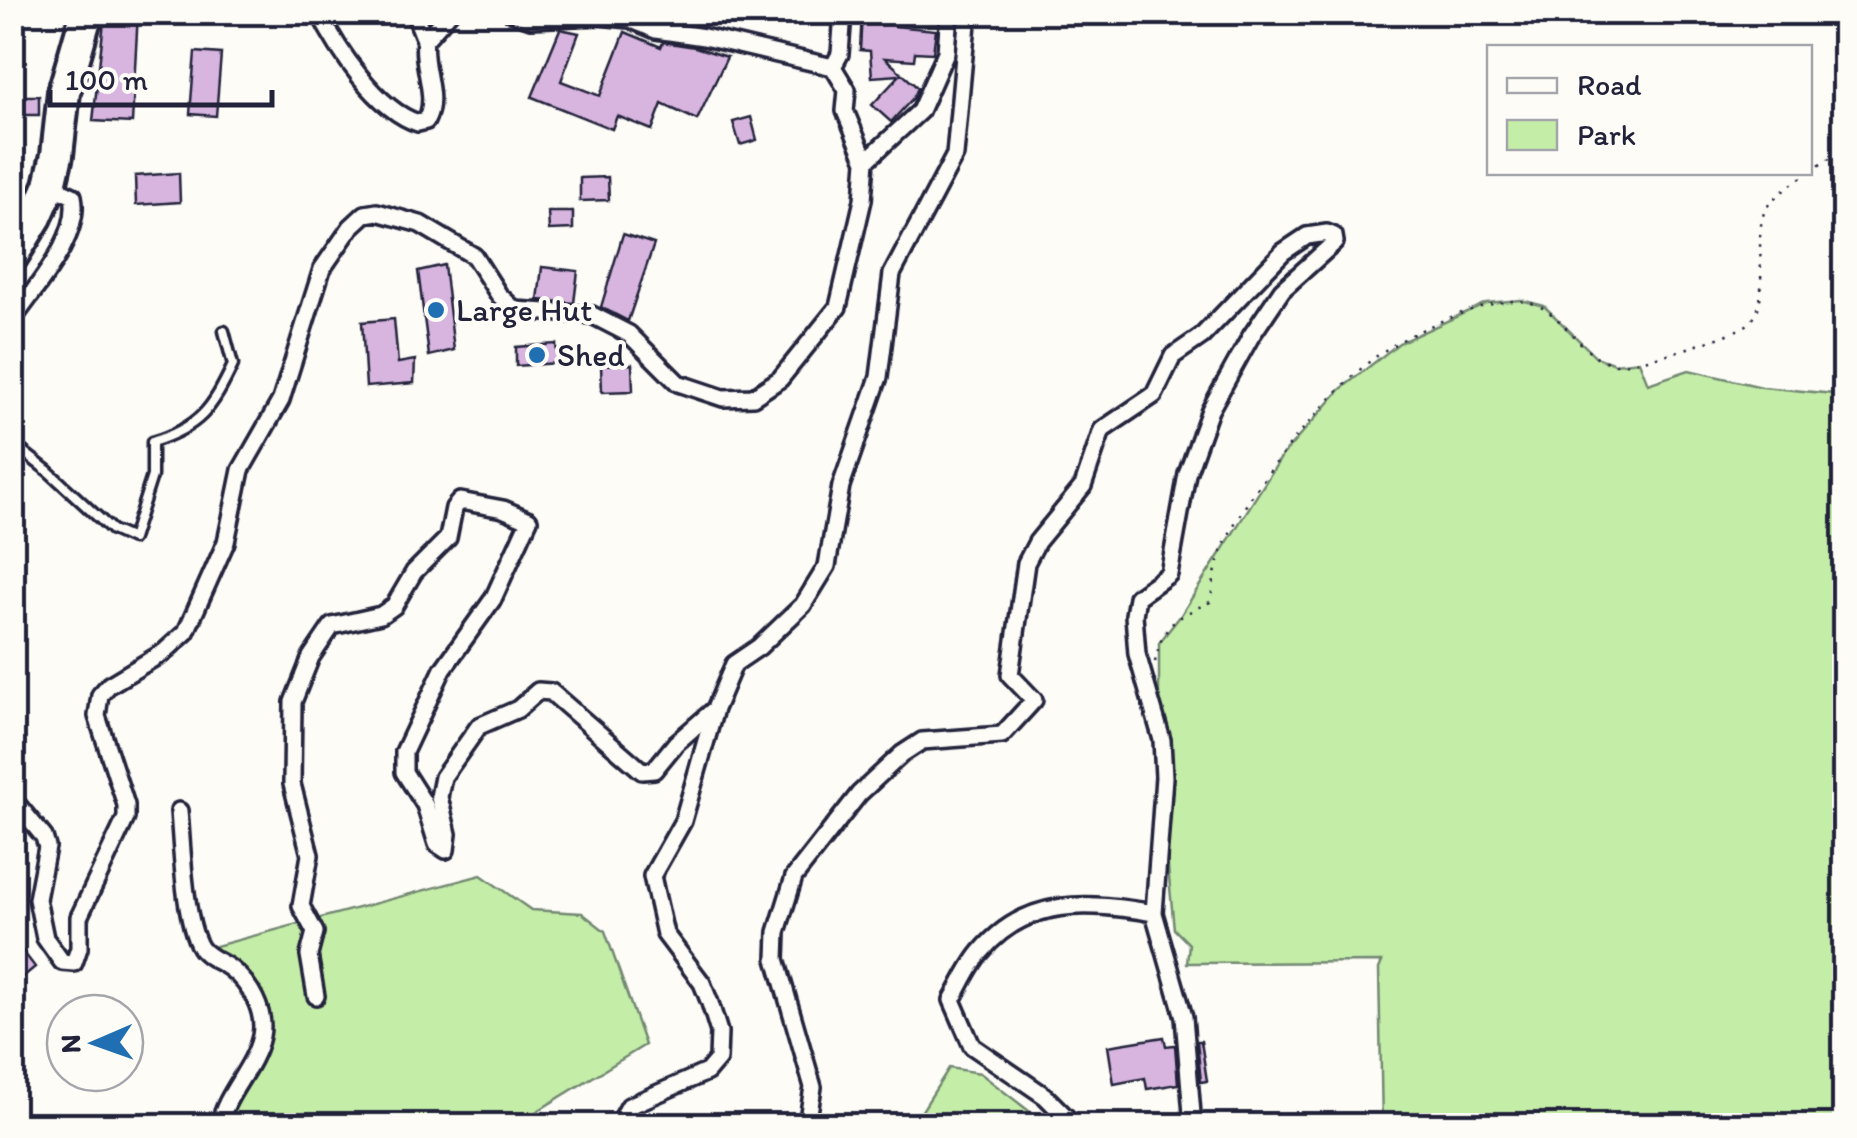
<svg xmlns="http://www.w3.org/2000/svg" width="1857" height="1138" font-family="Itim,sans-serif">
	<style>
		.green { fill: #c4eda8; stroke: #738872; stroke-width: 2.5 }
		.building { fill: #d7b5df; stroke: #22223b; stroke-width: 2.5 }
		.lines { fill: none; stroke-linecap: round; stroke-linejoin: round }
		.lane-casing { stroke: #22223b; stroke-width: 15 }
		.street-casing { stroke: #22223b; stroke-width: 22 }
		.highway-casing { stroke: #22223b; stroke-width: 38 }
		.path { stroke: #22223b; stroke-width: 2.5; stroke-dasharray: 2.5 8; stroke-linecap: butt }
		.lane { stroke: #fdfcf7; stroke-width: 8 }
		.street { stroke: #fdfcf7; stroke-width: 15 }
		.highway { stroke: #fdfcf7; stroke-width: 30 }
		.poi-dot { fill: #1f6fb2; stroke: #fdfcf7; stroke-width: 4 }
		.labels { text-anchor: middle; stroke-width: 8; stroke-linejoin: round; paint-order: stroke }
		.poi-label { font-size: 32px; fill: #22223b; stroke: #fdfcf7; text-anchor: start }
	</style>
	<rect width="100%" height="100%" fill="#fdfcf7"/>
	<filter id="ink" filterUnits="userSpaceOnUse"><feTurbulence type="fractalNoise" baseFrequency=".01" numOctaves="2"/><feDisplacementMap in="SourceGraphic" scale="20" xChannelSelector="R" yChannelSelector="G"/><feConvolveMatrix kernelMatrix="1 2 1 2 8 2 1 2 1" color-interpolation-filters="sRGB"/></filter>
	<g filter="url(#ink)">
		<path class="green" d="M1521,300L1544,306L1596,357L1615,364L1639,361L1648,384L1689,370L1762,387L1844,395V1125H1382L1379,969L1382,962L1187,963L1189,944L1174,929L1159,773V643L1181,615L1282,456L1341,389L1399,343L1486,303Z
			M481,875L531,910L582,913L605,931L645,1045L536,1112L527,1125H219L261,1035L257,1000L201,950Z
			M949,1068L980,1073L1047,1125H913Z"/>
		<path class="building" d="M105,12H138L132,123L93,121Z
			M862,12H894L895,26L936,30L933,53L915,52L914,60L885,58L918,88L913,98L891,122L872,105L900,75L872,77L870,51L860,50Z
			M560,29L579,33L561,81L600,96L625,32L661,47L663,42L695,47L727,57L697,120L662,104L652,130L617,116L612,129L532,97Z
			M195,52L221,54L216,116L190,114Z
			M12,96H39V115H12Z
			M751,117L757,140L740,145L733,122Z
			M179,173L180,202L136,205L135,176Z
			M608,177L609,200L580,201V178Z
			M548,212H573V229L549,230Z
			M623,234L654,244L628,321L601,307Z
			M444,265L454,350L429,356L418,271Z
			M542,267L578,271L574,303L538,300Z
			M394,319L398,363L415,360L414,383L366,387L362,322Z
			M556,344L558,363L516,366V347Z
			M632,364L633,391L602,392L601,365Z
			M19,946L35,967L12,986V952Z
			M1164,1037L1166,1046L1175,1045L1178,1084L1147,1089L1145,1078L1114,1084L1108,1046Z
			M1197,1041H1201L1207,1081L1201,1082Z"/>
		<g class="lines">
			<defs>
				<path id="lane" d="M12,443L48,471L112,530L132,539L152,476V442C200,427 212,409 233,365L224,331"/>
				<path id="street" d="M319,12C337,49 377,110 418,123L426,121C439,95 421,68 425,40
					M414,12L425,40L450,12
					M511,12L531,19L598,16L601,12
					M598,16L630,19L656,30L704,37L833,67L847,90L845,111L866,161
					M833,67L840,54L843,12
					M12,321C35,287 82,237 73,196L50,185
					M12,601L15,608L12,616
					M12,798L44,837L47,847L37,899L45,938L62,962L74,963L79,948V917L126,818V805L97,716L100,695L109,685L164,652L186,632L226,542L241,470L281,400L322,269L351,227L365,214L377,212L420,224L474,256L499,295L515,310L592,315L629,334L678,383L723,398L753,397L780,379L838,307L863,200L866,161L920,111L946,52L949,12
					M179,811C182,845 184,920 200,947C206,957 222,962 231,969C250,984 266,1011 261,1036C254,1069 226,1092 219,1126
					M316,996L309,955L315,932L301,906L310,855L292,784L293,702L311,657L332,626L381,615L394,606L414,572L448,538L454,508L460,501L503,509L529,520L493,599L443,669L404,752V772L425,805L437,844L446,850L448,834L439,797L443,777L479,726L518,709L538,691L551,692L642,771L654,770L676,743L715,709
					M618,1126L629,1106L707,1072L718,1059L719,1032L710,1003L702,983L665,934L652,876L683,821L715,709L734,664L759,647L803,605L827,566L841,486L879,377L892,274L955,155L968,12
					M807,1126L813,1087L776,959L777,932L794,877L859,794L902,754L922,741L1002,735L1034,700L1010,675L1026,563L1037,542L1083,486L1102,430L1154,395L1173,356L1202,336L1283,252L1307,236L1327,233L1334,236L1335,242L1282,290L1251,336L1210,410L1187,474L1169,574L1137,597L1134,615L1137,654L1162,740L1164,777L1154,913L1184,1017L1193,1126
					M1075,1126L1045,1096L972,1046L952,1000C961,985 969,966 980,953C1026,896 1089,902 1154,913"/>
				<path id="highway" d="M12,256L36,217L50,185L57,155L64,92L87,12"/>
			</defs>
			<use href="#lane" class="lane-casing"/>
			<use href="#street" class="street-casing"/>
			<use href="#highway" class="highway-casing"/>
			<path class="path" d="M1810,171L1836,155L1844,143
				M1155,662C1163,623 1176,618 1210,602C1214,585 1215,566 1222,550C1243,495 1330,390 1378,355C1408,333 1481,300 1518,301C1554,302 1569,338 1596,356C1601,360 1611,364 1617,364C1638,365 1731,337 1748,324C1775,303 1749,235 1767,207C1776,194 1796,182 1808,172"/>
			<use href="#lane" class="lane"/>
			<use href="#street" class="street"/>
			<use href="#highway" class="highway"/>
		</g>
	</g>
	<g class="poi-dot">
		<circle cx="436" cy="310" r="10"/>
		<circle cx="537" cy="355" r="10"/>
	</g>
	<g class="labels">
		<g class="poi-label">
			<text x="456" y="321">Large Hut</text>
			<text x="557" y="366">Shed</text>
		</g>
	</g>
	<rect width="1857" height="1138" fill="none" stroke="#fdfcf7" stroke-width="50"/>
	<rect x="25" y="25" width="1807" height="1088" fill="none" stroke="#22223b" stroke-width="4" filter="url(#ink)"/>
	<rect x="1487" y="45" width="325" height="130" fill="#fdfcf7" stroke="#a5a5ac" stroke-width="2.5"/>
	<rect x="1507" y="78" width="50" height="15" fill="#fdfcf7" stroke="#a5a5ac" stroke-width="2.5"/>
	<text x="1577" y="95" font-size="30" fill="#22223b">Road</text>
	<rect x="1507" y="120" width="50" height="30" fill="#c4eda8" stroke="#a5a5ac" stroke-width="2.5"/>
	<text x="1577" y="145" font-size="30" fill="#22223b">Park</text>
	<g transform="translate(95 1043) rotate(268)"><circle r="48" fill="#fdfcf7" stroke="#a5a5ac" stroke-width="2.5"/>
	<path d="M0-8L18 38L0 25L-18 38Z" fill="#1f6fb2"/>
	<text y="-15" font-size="28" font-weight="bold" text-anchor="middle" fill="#22223b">N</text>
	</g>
	<path d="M50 90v15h222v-15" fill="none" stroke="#22223b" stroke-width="5"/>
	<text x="65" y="90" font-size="30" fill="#22223b" stroke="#fdfcf7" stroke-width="8" paint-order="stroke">100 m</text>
</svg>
